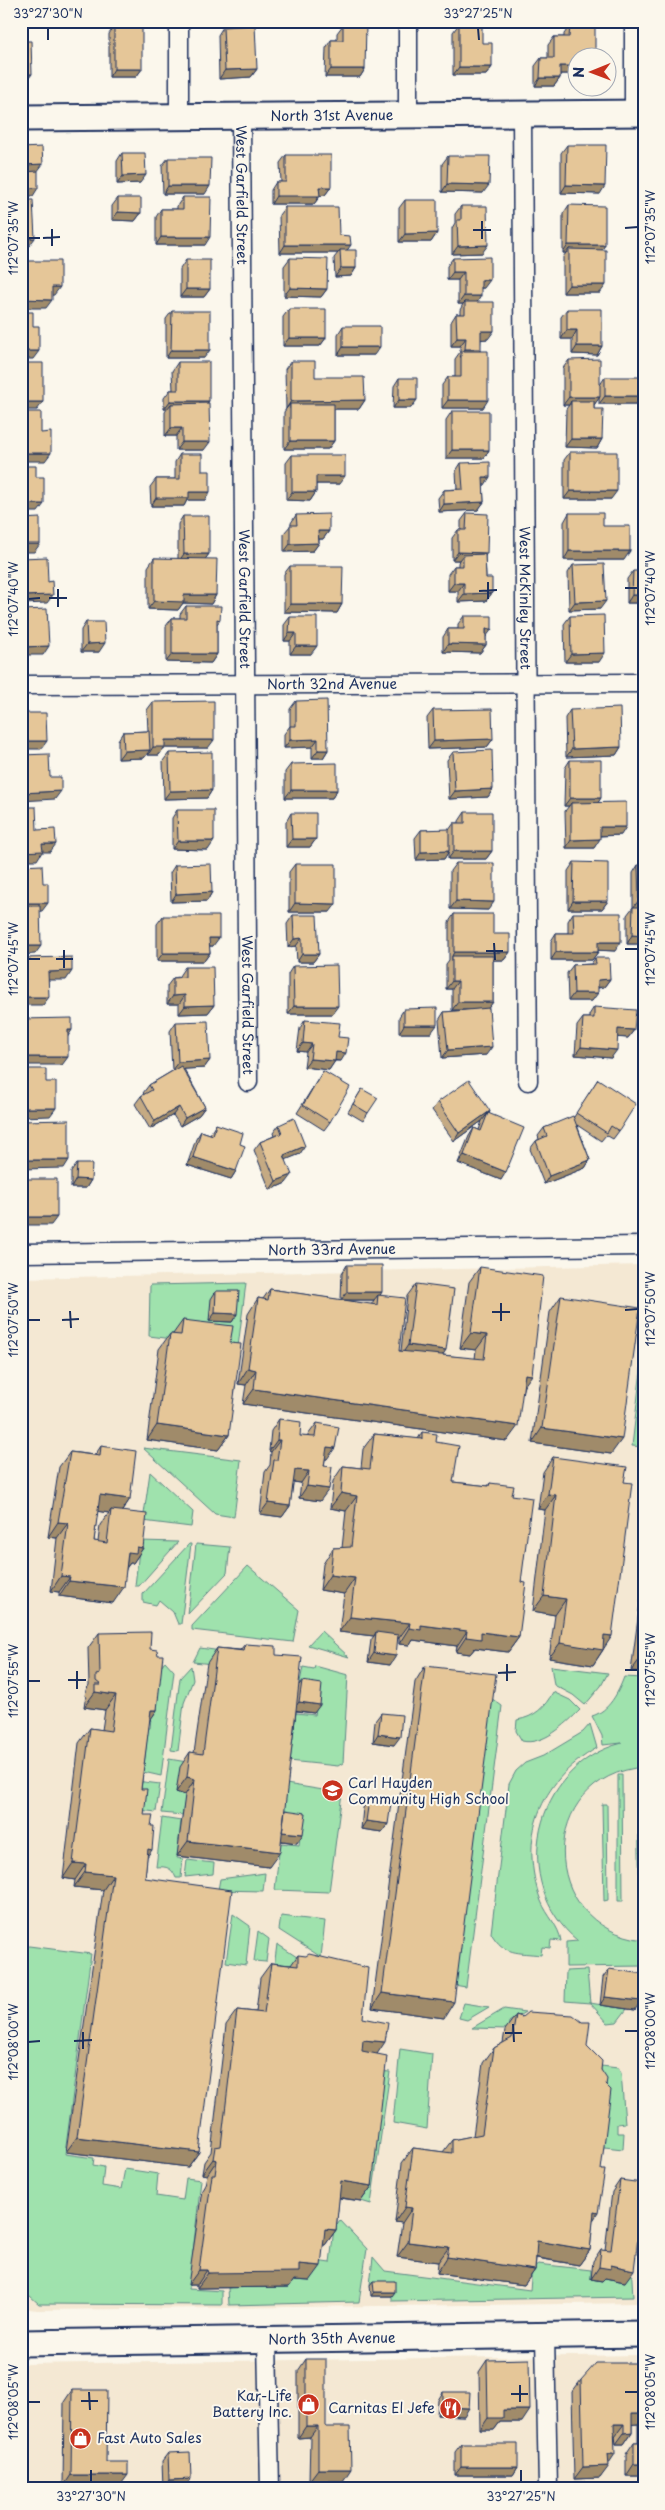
<svg xmlns="http://www.w3.org/2000/svg" width="665" height="2510" font-family="'Playpen Sans',sans-serif">
	<style>
		.built { fill: #f4e8d3 }
		.green { fill: #9fe2ad; stroke: #5d8886 }
		.lines { fill: none; stroke-linecap: round; stroke-linejoin: round }
		.street-casing { stroke: #1b2f5e; stroke-width: 21 }
		.secondary-casing { stroke: #1b2f5e; stroke-width: 29 }
		.street { stroke: #fbf7ec; stroke-width: 18 }
		.secondary { stroke: #fbf7ec; stroke-width: 25 }
		.wall { fill: #c5aa83; stroke: #1b2f5e; fill-rule: evenodd }
		.shaded-wall { fill: #a08b6a; stroke: #1b2f5e }
		.building { fill: #e5c698; stroke: #1b2f5e }
		.ticks { fill: none; stroke: #1b2f5e; stroke-width: 2 }
		.labels { text-anchor: middle; stroke-width: 4; stroke-linejoin: round; paint-order: stroke }
		.street-label { font-size: 14px; fill: #1b2f5e; stroke: #fbf7ec }
		.poi-label { font-size: 14px; fill: #1b2f5e; stroke: #fbf7ec; text-anchor: start }
		.neatline { fill: none; stroke: #1b2f5e; stroke-width: 2 }
		.ticks-label { font-size: 12px; text-anchor: middle; fill: #1b2f5e }
	</style>
	<rect width="100%" height="100%" fill="#fbf7ec"/>
	<filter id="ink" filterUnits="userSpaceOnUse"><feTurbulence type="fractalNoise" baseFrequency=".02" numOctaves="2"/><feDisplacementMap in="SourceGraphic" scale="10" xChannelSelector="R" yChannelSelector="G"/><feConvolveMatrix kernelMatrix="1 2 1 2 8 2 1 2 1" color-interpolation-filters="sRGB"/></filter>
	<g filter="url(#ink)">
		<path class="built" d="M644,1265V2303L37,2310L21,2308V1278Z
			M644,2355V2486L548,2483L317,2489H21V2365L24,2364Z"/>
		<path class="green" d="M246,1283L238,1347L149,1336L150,1285Z
			M644,1344V1447L632,1446Z
			M143,1448L241,1460L234,1517L215,1514Z
			M150,1472L193,1512L191,1527L143,1521Z
			M140,1541L178,1542L139,1586H135Z
			M189,1544H191L181,1624H178L173,1612L159,1600L156,1605L143,1602V1594Z
			M196,1544L230,1547L227,1573L188,1614Z
			M248,1566L299,1610L293,1642L192,1630V1626Z
			M321,1631L349,1657L308,1645Z
			M200,1648L242,1654L234,1666L193,1662Z
			M165,1661L174,1671L161,1776L139,1771L142,1729L150,1728L152,1707L161,1666Z
			M191,1666L193,1680L184,1703L178,1751L171,1750L180,1678Z
			M315,1666L348,1675L343,1763L338,1766L289,1761L296,1713L315,1715L319,1692L299,1687L303,1667L314,1669Z
			M551,1666L608,1673L601,1686L585,1705L573,1695L554,1685Z
			M624,1677L644,1678V1767C537,1776 536,1927 644,1940V1966L566,1967V1942L578,1941C508,1884 533,1766 622,1743L603,1745L602,1736L592,1716C609,1711 618,1693 624,1677Z
			M553,1692L570,1700L580,1710C566,1724 543,1746 522,1741L516,1731L517,1720C535,1717 545,1707 553,1692Z
			M491,1698L502,1706L466,1987L454,1985Z
			M590,1724L597,1748C539,1781 518,1838 541,1901C547,1916 559,1926 561,1941L551,1940L550,1948L542,1947L541,1955C518,1952 504,1956 491,1933L509,1784L516,1771L525,1763L543,1756L583,1732Z
			M169,1759L193,1763L182,1815L162,1813Z
			M618,1775H622L623,1901H618Z
			M136,1781L160,1784L156,1812L140,1810Z
			M638,1783H644V1922H640Z
			M286,1784L342,1793L329,1892L275,1890L280,1843L299,1845L302,1821L282,1818Z
			M602,1804H607L608,1900L604,1901Z
			M162,1818L181,1821L177,1858L183,1859L181,1878H176C172,1868 167,1866 156,1867Z
			M187,1860L214,1863L213,1874L185,1877Z
			M265,1873L263,1891L218,1890L220,1879Z
			M233,1914L250,1926L246,1965L226,1962Z
			M281,1916L325,1921L321,1957L279,1930Z
			M258,1931L269,1939L266,1962L254,1961Z
			M277,1944L300,1959L298,1969L274,1968Z
			M29,1946L91,1954L65,2154L94,2158L93,2165L104,2167L102,2186L121,2189L125,2169L158,2174L156,2196L183,2200L186,2178L201,2180L189,2289L222,2291V2305L39,2304L21,2288V1948Z
			M587,1970L590,2003L627,2009L617,2022L608,2023L590,2003L565,2001L566,1971Z
			M464,2003L489,2007L467,2020L459,2018Z
			M504,2009L525,2012L509,2022L508,2029L472,2028Z
			M400,2049L432,2054L427,2129L393,2123Z
			M601,2066L618,2068L621,2073L625,2123L617,2124V2133H624L623,2149L595,2146Z
			M376,2071L390,2072L371,2204L361,2201Z
			M340,2220L367,2249L359,2302L229,2305L228,2288L289,2279L316,2261L330,2263L334,2228Z
			M630,2244L633,2297L392,2301V2285H370L373,2257L385,2271L530,2290L532,2268L538,2264L591,2270V2279Z"/>
		<g class="lines">
			<defs>
				<g id="street">
					<path d="M179,21V116"/>
					<path d="M634,113V21"/>
					<path id="s1" d="M522,114L528,1081"/>
					<path d="M408,115V21"/>
					<path id="s2" d="M241,117L248,1082"/>
					<path id="s3" d="M21,685L644,683"/>
					<path id="s4" d="M21,1253L644,1246"/>
					<path d="M545,2336L548,2489"/>
					<path d="M267,2339L270,2489"/>
				</g>
				<g id="secondary">
					<path id="s5" d="M21,118L644,113"/>
					<path id="s6" d="M21,2343L644,2334"/>
				</g>
			</defs>
			<use href="#street" class="street-casing"/>
			<use href="#secondary" class="secondary-casing"/>
			<use href="#street" class="street"/>
			<use href="#secondary" class="secondary"/>
		</g>
		<path class="wall" d="M459,24L482,43L492,67L486,75H453V32Z
			M343,25L365,69L360,77H325L326,48L331,40H337V33Z
			M114,26L142,69L136,77H109V34Z
			M570,26L578,74H560V78L554,86H535V66L541,58H548V45L554,37H564V34Z
			M223,27L257,69L251,77L219,79L218,35Z
			M567,145L600,194L561,193V153Z
			M122,153L140,183L117,184V161Z
			M286,155L331,187L325,195L320,196L314,204H271V190L276,182H281L280,163Z
			M448,156L483,193L442,192V164Z
			M168,158L205,194H163L162,166Z
			M183,197L205,245H156V217L161,209H177V206Z
			M118,198L141,213L135,221L112,220V206Z
			M405,200L437,233L431,242H399V208Z
			M569,205L605,245L602,249L600,293H563V257L566,253H563V214Z
			M461,206L482,253L452,254V228L455,223V214Z
			M285,207L339,235L356,268L351,276L335,277L334,258L338,253H280L279,215Z
			M290,258L327,289L321,297L284,296V266Z
			M453,258L484,288H481L477,302L488,339H481L480,351L483,408H442V385L448,377H455V359L460,352V346H451V322L456,314H460V310L463,304H458V280H447V266Z
			M186,260L210,289L204,297H180V269Z
			M289,309L326,338L320,346H283V317Z
			M567,309L602,346L597,355L572,354V339H561V317Z
			M172,311L204,358H166V319Z
			M343,326L374,355H338V334Z
			M569,360L600,385L605,377L636,404H599V397L594,405V409L602,439L597,448L565,447L566,409L569,405H563V368Z
			M291,361L315,377L365,400L359,409H334V441L328,449H284V412L286,409L285,369Z
			M178,362L209,401L207,403L204,450H176V436H165V412L167,409H164V398L170,390H173L172,371Z
			M399,378L411,408H393L394,386Z
			M452,411L489,450L484,458H446V420Z
			M570,452L611,499H564V460Z
			M180,454L202,471L205,500H187L184,506H151L150,487L156,479H175V462Z
			M292,455L339,484H316V492L310,501L286,500V463Z
			M461,463L485,485H483L484,502L478,510L439,512L438,498L444,490L457,489L456,471Z
			M467,513L485,555L486,578L492,593L486,601L458,602V591H448V574L454,566H458V563L459,560H452V538L458,530H461V521Z
			M569,513L603,526L624,560H564V522Z
			M296,515L329,531L323,539H319V543L313,551L284,552V533L291,525V523Z
			M183,516L209,554L205,559L216,595L211,604L183,603L178,610L148,609V567L154,558L178,559V524Z
			M573,565L600,609L569,610L568,573Z
			M290,566L342,604L337,613L284,612V574Z
			M633,571L644,603H627V579Z
			M186,606L220,620L217,624V654L211,663L166,662V626L172,618H180V614Z
			M464,616L486,637V645L480,653L443,652V637L448,629H458V624Z
			M570,616L599,662H565L564,624Z
			M290,617L311,654H290V641H284V625Z
			M86,622L99,652H81V630Z
			M296,701L328,750L323,758H312V747L284,748V734L290,726V709Z
			M153,702L208,748H164L159,755H148V753L144,758L118,759V740L123,732L148,731L147,710Z
			M433,710L493,739L487,747L428,749L427,718Z
			M570,710L621,747L616,755L566,757L565,718Z
			M453,752L493,789L488,797L449,799L447,760Z
			M169,753L212,790L207,798L164,799L163,761Z
			M570,760L621,835L600,836L594,848H566L565,811L569,806H564L565,768Z
			M291,764L337,790L332,798H285V772Z
			M177,810L208,850L172,849V818Z
			M465,812L492,851L486,859H448V852L444,859L416,860L415,838L421,830H449L454,823H459V821Z
			M291,813L316,839L310,847H286V822Z
			M574,862L608,901L602,909H568V871Z
			M456,863L488,910L450,909V871Z
			M295,864L330,912H289V872Z
			M175,865L212,892L207,901L171,902L170,873Z
			M638,865L644,944H627V915L633,907V873Z
			M573,913L615,951L598,950V952L592,960H551V941L556,933H568V921Z
			M454,914L493,934L510,952L504,960H493V1002L488,1008L486,1055L442,1058L439,1020L444,1012L465,1010H452V989H446V964L449,960V922Z
			M293,915L319,954L313,962H297L296,946L288,947L287,924Z
			M163,916L213,946H209L210,953L204,961H157V924Z
			M595,958L610,979L604,987L598,988L592,1001H568L567,973L573,965L591,964Z
			M293,966L332,1014H288V974Z
			M185,967L214,1005L208,1013L179,1014V1004H167V986L173,978L179,977V976Z
			M594,1007L634,1030L628,1038L617,1037L611,1058L575,1055L577,1026L583,1018H589V1015Z
			M404,1009L431,1033H399V1017Z
			M305,1020L338,1037L341,1061H335L329,1070L304,1067L306,1052L297,1051L300,1028Z
			M176,1022L210,1060L204,1068L184,1069L205,1107L199,1115L180,1126L173,1115L150,1129L135,1104L141,1096L144,1094L143,1093L149,1085L174,1070H172L170,1031Z
			M323,1071L330,1122L324,1130L297,1113Z
			M598,1079L619,1131L613,1139L606,1135L601,1141L577,1125L590,1160L585,1168L544,1184L530,1149L536,1141L539,1139L538,1136L544,1128L574,1117Z
			M362,1089L368,1113L363,1121L348,1112Z
			M438,1102L490,1111L489,1114L501,1180L458,1163L469,1136L474,1128L479,1130L482,1121L454,1141L432,1110Z
			M216,1124L236,1171L231,1179L187,1165L196,1139L201,1131L210,1134Z
			M279,1125L300,1154L286,1159V1183L270,1190L254,1150L260,1142L274,1136L273,1133Z
			M77,1164L91,1180L86,1188H71V1172Z
			M347,1265L380,1295L399,1351H401L407,1296L416,1284L443,1355L475,1359L476,1350L460,1348L469,1282L480,1267L524,1386L507,1441L243,1404L246,1385L238,1384L248,1314L258,1298L263,1299L270,1289L341,1300L342,1273ZM343,1300H374L371,1305Z
			M216,1291L237,1314L232,1322L209,1321L211,1299Z
			M561,1296L611,1454L532,1443L550,1312Z
			M183,1320L230,1343L229,1435L218,1450L147,1440L159,1349L170,1334H173Z
			M279,1419L300,1436L308,1437V1435L317,1423L327,1459H325L320,1501L299,1498L301,1483L293,1482L290,1506L282,1517L260,1514L265,1472L270,1465L271,1452L269,1451L271,1431Z
			M422,1432L436,1442L453,1482L488,1486L490,1483L512,1495L521,1582L519,1637L508,1652L475,1648L470,1654L456,1652L457,1646L413,1640L410,1645L399,1644V1638H397L390,1665L368,1662L371,1640L374,1636L339,1632L344,1594L320,1590L323,1564L333,1548H342L346,1511L330,1508L333,1481L343,1466L361,1468L363,1449L374,1434L418,1439Z
			M101,1446L130,1499L122,1511L143,1548L133,1563H130L127,1567L113,1603L59,1596V1592L51,1591L57,1538L48,1537L59,1467L70,1452L95,1455ZM97,1511L109,1513L100,1525L98,1542L94,1541Z
			M553,1457L624,1482L603,1650L593,1665L549,1658L555,1615L533,1611L545,1510L538,1509L543,1472Z
			M644,1573V1672L631,1671Z
			M99,1633L150,1649L157,1710L149,1721L141,1789L144,1815L147,1856L145,1878L199,2152L188,2167L66,2152L103,1890L74,1887L75,1880L63,1878L79,1743L90,1728L102,1730L105,1710L84,1707L85,1700L87,1697L85,1696L86,1690L89,1685L88,1648Z
			M245,1644L276,1655L299,1685L302,1681L314,1713L296,1711L284,1810L297,1843L281,1841L269,1867L177,1856L185,1795L176,1792L180,1767L190,1752L194,1753L207,1663L217,1648L240,1650Z
			M425,1666L444,2018L372,2008L415,1682Z
			M381,1713L394,1745L373,1742L375,1721Z
			M369,1800L388,1824L382,1832L361,1829L363,1808Z
			M298,1955L363,2018L377,2054L372,2186L361,2201L339,2198L336,2230L325,2245H323L310,2281L294,2280L289,2287L197,2288V2285H188L202,2190L205,2185L207,2175L202,2174L204,2162L211,2152L226,2025L237,2010L256,2012L260,1978L271,1963L291,1965Z
			M609,1969L635,2010L600,2005L603,1977Z
			M516,2015L587,2046L601,2070L606,2085L590,2250L579,2265L536,2258L535,2270L524,2285L437,2273L438,2262L397,2257L402,2223L395,2222L402,2163L413,2148L443,2152L452,2140L473,2136L483,2063L494,2048L503,2043L505,2030Z
			M620,2180L641,2190L625,2282L605,2278L602,2281L591,2279L593,2261L601,2249L605,2250L612,2192Z
			M373,2281L392,2296H371L370,2285Z
			M306,2359L326,2427L343,2481H309L310,2437L298,2438V2371Z
			M487,2360L522,2422H500L494,2430H480L479,2372Z
			M644,2363V2476H626V2454L634,2442H638V2424H632V2432L624,2444H616L615,2436L609,2463L600,2478L574,2479L572,2392L581,2380Z
			M72,2390L106,2462L119,2487H63L64,2402Z
			M443,2392L464,2416L437,2415L438,2400Z
			M461,2444L518,2467L513,2475H455V2452Z
			M168,2453L185,2487L163,2488L162,2461Z"/>
		<path class="shaded-wall" d="M21,21H33L32,23H21Z
			M112,21H136L134,24H110Z
			M224,21H251L249,25H221Z
			M332,21H364L363,24L330,23Z
			M447,21H483L482,22L445,23Z
			M566,21H597L595,23H565Z
			M560,66H578V74H554Z
			M459,67H492L486,75H453Z
			M114,69H142L136,77H109Z
			M257,69L251,77L219,79L225,70Z
			M331,69H365L360,77H325Z
			M21,74H32L26,82H21Z
			M540,78H560L554,86H535Z
			M43,164L37,172L21,173L24,165Z
			M146,175L140,183L117,184L123,176Z
			M447,184L489,185L483,193L442,192Z
			M566,185L605,186L600,194L561,193Z
			M168,186H210L205,194H163Z
			M319,187H331L325,195L317,196H320L314,204H271L276,196Z
			M21,188H38L33,196H21Z
			M118,212L141,213L135,221L112,220Z
			M437,233L431,242H399L405,234Z
			M161,237H210L205,245H156Z
			M21,238H35L29,246H21Z
			M285,245H351L345,253L340,250L338,253H280Z
			M488,245L482,253L452,254L458,246Z
			M568,245H605L600,253L569,249L566,253H563Z
			M341,268H356L351,276L335,277Z
			M453,272H464L458,280H447Z
			M481,280H490L484,288H476Z
			M569,285H606L600,293H563Z
			M52,287H60L54,295L46,296Z
			M290,288L327,289L321,297L284,296Z
			M186,289H210L204,297H180Z
			M464,296H481L476,304L465,302L463,304H458Z
			M21,299L52,300L46,308H21Z
			M567,330H577L572,339H561Z
			M481,331H494L488,339L475,340Z
			M289,338H326L320,346H283Z
			M457,338H466L460,346H451Z
			M577,346H602L597,355L572,354Z
			M343,347H380L374,355H338Z
			M465,349H481L475,357H460Z
			M171,350H210L204,358H166Z
			M21,351H39L33,359H21Z
			M605,396H642L636,404H599Z
			M569,397H600L594,405H571V401L569,405H563Z
			M365,400L359,409H290V404L286,409L291,401Z
			M399,400H417L411,408H393Z
			M448,400H488L483,408H442Z
			M170,401H209L204,409L171,404L167,409H164Z
			M21,402H43L37,410H21Z
			M171,428H182L176,436H165Z
			M571,439H602L597,448L565,447Z
			M290,441H334L328,449H284Z
			M182,442H210L204,450H176Z
			M452,450H489L484,458H446Z
			M21,453H51L45,461H21Z
			M316,476H345L339,484H310Z
			M483,477H490L485,485H477Z
			M570,491H617L611,499H564Z
			M189,492H210L205,500H187L184,506H151L156,498Z
			M292,492H316L310,501L286,500Z
			M484,502L478,510L439,512L444,504Z
			M21,504H44L38,512H21Z
			M318,531H329L323,539H313Z
			M319,543L313,551L284,552L290,544Z
			M21,544H40L34,552H21Z
			M569,551H630L624,560H564Z
			M458,552L487,553L482,561L463,555L459,560H452Z
			M184,554H209L203,562H178Z
			M454,583H464L458,591H448Z
			M492,593L486,601L458,602L464,594Z
			M53,595L47,603L21,604V596Z
			M184,595H216L211,604L183,603L178,610L148,609L154,601Z
			M632,595H644V603H627Z
			M606,601L600,609L569,610L575,602Z
			M290,604H342L337,613L284,612Z
			M486,629H492L486,637Z
			M289,633H296L290,641H284Z
			M105,643L99,652H81L87,644Z
			M448,644L486,645L480,653L443,652Z
			M49,646L43,655H21V647Z
			M296,646H317L311,654H290Z
			M605,653L599,662H565L571,654Z
			M172,654H217L211,663L166,662Z
			M318,739L312,747L284,748L290,740Z
			M493,739L487,747L428,749L434,741Z
			M165,740H214L208,748H164L159,755H148L153,747Z
			M21,741H47L41,749H21Z
			M621,747L616,755L566,757L572,749Z
			M150,750L144,758L118,759L124,751Z
			M318,750H328L323,758H312Z
			M493,789L488,797L449,799L455,791Z
			M212,790L207,798L164,799L170,791Z
			M291,790H337L332,798H285Z
			M61,791L55,799L21,801V793Z
			M570,798H601L596,806L571,803L569,806H564Z
			M600,827H626L621,835L594,836Z
			M292,839H316L310,847H286Z
			M600,839L594,848H566L571,840Z
			M178,841H214L208,850L172,849Z
			M42,844H56L50,852H42L37,860H21V852Z
			M449,851L444,859L416,860L421,852Z
			M454,851H492L486,859H448Z
			M212,892L207,901L171,902L176,894Z
			M639,900H644V908H633Z
			M456,901L494,902L488,910L450,909Z
			M573,901H608L602,909H568Z
			M21,903H48L42,911H21Z
			M295,903L336,904L330,912H289Z
			M632,935L644,936V944H627Z
			M209,938H219L213,946H204Z
			M302,938L296,946L288,947L294,939Z
			M598,942H621L615,951L592,950Z
			M21,946H41L35,954L21,955Z
			M454,952H510L504,960H452V956Z
			M556,952H598L592,960H551Z
			M163,953H210L204,961H157Z
			M302,954H319L313,962H297Z
			M72,971L66,980H43L48,972Z
			M610,979L604,987L592,988L598,980Z
			M452,981H458L452,989H446Z
			M574,993H598L592,1001H568Z
			M185,995L179,1004H167L173,996Z
			M21,997H49L43,1005H21Z
			M458,1002H493L487,1010H452Z
			M214,1005L208,1013L179,1014L185,1006Z
			M294,1006H338L332,1014H288Z
			M404,1025H437L431,1033H399Z
			M618,1029L634,1030L628,1038L612,1037Z
			M68,1030H72L67,1038Z
			M303,1043L312,1044L306,1052L297,1051Z
			M492,1047L486,1055L442,1058L448,1050Z
			M581,1047L617,1050L611,1058L575,1055Z
			M336,1052L346,1053L341,1061L330,1060Z
			M21,1057H68L62,1065H21Z
			M310,1059L335,1061L329,1070L304,1067Z
			M210,1060L204,1068L172,1070L178,1062Z
			M179,1107L173,1115L150,1129L155,1121Z
			M205,1107L199,1115L180,1126L185,1118Z
			M21,1108H56L50,1116L21,1117Z
			M490,1111L486,1117L488,1113L482,1121L454,1141L459,1133Z
			M305,1146L300,1154L278,1163L284,1155Z
			M464,1155L506,1172L501,1180L458,1163Z
			M193,1157L236,1171L231,1179L187,1165Z
			M21,1160H69L64,1168L21,1169Z
			M590,1160L585,1168L544,1184L549,1176Z
			M292,1175L286,1183L270,1190L276,1181Z
			M76,1179L91,1180L86,1188H71Z
			M21,1217H57L51,1225H21Z
			M347,1292H382L378,1299V1295L374,1300H341Z
			M215,1313L237,1314L232,1322L209,1321Z
			M471,1333L487,1335L476,1350L460,1348Z
			M408,1345L446,1350L438,1362L400,1357Z
			M248,1368L256,1370L246,1385L238,1384Z
			M525,1374L532,1375L521,1390Z
			M254,1389L518,1426L507,1441L243,1404Z
			M157,1425L229,1435L218,1450L147,1440Z
			M542,1428L622,1439L611,1454L532,1443Z
			M277,1440H280L271,1452L269,1451Z
			M327,1447L335,1448L327,1459H319Z
			M295,1470L309,1471L301,1483L286,1481Z
			M307,1486L329,1489L320,1501L299,1498Z
			M341,1493L357,1496L346,1511L330,1508Z
			M548,1494L556,1495L545,1510L538,1509Z
			M100,1495L130,1499L120,1514L111,1510L109,1513L89,1510Z
			M268,1503L290,1506L282,1517L260,1514Z
			M58,1522L68,1523L57,1538L48,1537Z
			M137,1547L143,1548L133,1563H130L126,1568L128,1552Z
			M330,1575L355,1578L344,1594L320,1590Z
			M61,1576L70,1577L59,1592L51,1591Z
			M69,1581L124,1587L113,1603L59,1596Z
			M544,1596L566,1599L555,1615L533,1611Z
			M350,1617L410,1623L399,1638L376,1636V1632L374,1636L339,1632Z
			M421,1625L467,1631L457,1646L413,1640L410,1645L399,1644L409,1628Z
			M481,1632L519,1637L508,1652L475,1648L470,1654L456,1652L466,1637Z
			M604,1635L612,1636L593,1665L549,1658L560,1643Z
			M374,1653L396,1656L390,1665L368,1662Z
			M640,1659H644V1672L631,1671Z
			M95,1692L116,1695L105,1710L84,1707Z
			M299,1702L320,1705L314,1713L293,1710Z
			M151,1710H157L147,1725Z
			M378,1734L400,1737L394,1745L373,1742Z
			M187,1777L195,1779L185,1795L176,1792Z
			M366,1821L388,1824L382,1832L361,1829Z
			M282,1832L303,1834L297,1843L276,1840Z
			M188,1841L280,1852L269,1867L177,1856Z
			M148,1849L152,1850L141,1865Z
			M73,1863L86,1864L75,1880L63,1878Z
			M85,1872L113,1875L103,1890L74,1887Z
			M382,1993L454,2002L444,2018L372,2008Z
			M605,1997L641,2001L635,2010L600,2005Z
			M363,2040L385,2042L375,2057L353,2056Z
			M77,2137L199,2152L188,2167L66,2152Z
			M213,2159L217,2160L207,2175L202,2174Z
			M341,2181L372,2186L361,2201L330,2196Z
			M405,2207L412,2208L402,2223L395,2222Z
			M594,2212L598,2213L588,2228Z
			M325,2229L336,2230L325,2245L315,2244Z
			M537,2241L590,2250L579,2265L527,2256Z
			M408,2242L449,2247L438,2262L397,2257Z
			M447,2257L535,2270L524,2285L437,2273Z
			M299,2264L321,2266L310,2281L294,2280L289,2287L197,2288L208,2273Z
			M611,2265L634,2270L625,2282L605,2278L602,2281L591,2279L599,2267Z
			M199,2270H207L197,2285H188Z
			M374,2292H395L392,2296H371Z
			M443,2407L469,2408L464,2416L437,2415Z
			M503,2410H530L522,2422H500L494,2430H480L488,2418Z
			M632,2413H644V2416L638,2424L624,2425Z
			M614,2424H624L615,2436H606Z
			M306,2426H318L310,2437L298,2438Z
			M632,2432L624,2444H616L624,2433Z
			M608,2454H615L607,2466Z
			M634,2464H644V2476H626Z
			M609,2466L600,2478L574,2479L583,2467Z
			M461,2467H518L513,2475H455Z
			M318,2469H351L343,2481H309Z
			M71,2475H128L119,2487H63Z
			M191,2479L185,2487L163,2488L169,2480Z"/>
		<path class="building" d="M459,24H482V43H492V67H459Z
			M142,25V69H114V26Z
			M255,25L257,69L225,70L223,27Z
			M343,25H366L365,69H331V40H343Z
			M21,26H22L23,41H31L32,74H21Z
			M570,26H595V58H578V66H560V78H540L541,58H554V37H569Z
			M567,145H606L605,186L566,185Z
			M42,147L43,164L24,165L25,172L38,171V188H21V148Z
			M122,153H145L146,175L123,176Z
			M286,155H331V187H319L320,196H276V182H286Z
			M448,156H490L489,185L447,184Z
			M168,158H211L210,186H168Z
			M183,197H211L210,237H161V209H183Z
			M118,198H141V213L118,212Z
			M21,200H33L35,238H21Z
			M405,200H437V233L405,234Z
			M569,205L605,206V245H568Z
			M461,206H487L488,245L458,246L457,220H461Z
			M285,207H338L339,235L350,236L351,245H285Z
			M569,249L606,250V285H569Z
			M340,250H356V268H341Z
			M490,257V280H481V296H464V272H453V258Z
			M290,258L328,259L327,289L290,288Z
			M186,260H210V289H186Z
			M21,261H60V287H52V300L21,299Z
			M465,302H494V331H481V349H465L466,338H457L456,314H465Z
			M289,309H326V338H289Z
			M567,309H602V346H577V330H567Z
			M172,311H210V350H171Z
			M21,312H33V326H39V351H21Z
			M343,326H380V347H343Z
			M461,351H488V400H448V377H461Z
			M600,359V397H569V360Z
			M291,361H315V377H364L365,400L291,401Z
			M178,362H209V401H170V390H178Z
			M21,363H43V402H21Z
			M605,377H642V396H605Z
			M399,378H417V400H399Z
			M571,401H594V409H603L602,439H571Z
			M209,403L210,442H182V428H171V404Z
			M290,404H334V441H290Z
			M452,411H489V450H452Z
			M21,412H41V433L51,432V453H21Z
			M570,452H617V491H570Z
			M180,454H202V471H210V492H189V498H156V479H180Z
			M292,455H345V476H316V492H292Z
			M490,462V477H483L484,502L444,504V490L463,489L461,463Z
			M21,466H36V477H44V504H21Z
			M467,513L488,514L487,553L458,552V530H466Z
			M569,513H603V526H630V551H569Z
			M329,514V531H318L319,543L290,544V525H297L296,515Z
			M183,516H209V554H184Z
			M40,518V544H21V519Z
			M485,554L486,578H492V593L464,594V583H454V566H463V555Z
			M47,557L48,582L52,581L53,595L21,596V558Z
			M154,558L217,559L216,595H184V602L154,601Z
			M604,564L606,601L575,602L573,565Z
			M290,566H343L342,604H290Z
			M633,571H644V595H632Z
			M186,606H221L220,620L217,619V654H172V618H186Z
			M47,609L49,646L21,647V610Z
			M604,615L605,653L571,654L570,616Z
			M464,616H492V629H486V645L448,644V629H464Z
			M290,617H317V646H296V633H289Z
			M86,622H104L105,643L87,644Z
			M327,700L328,750H318V739L290,740V726H296V701Z
			M214,701V740H165V747H153V702Z
			M620,708L621,747L572,749L570,710Z
			M492,709L493,739L434,741L433,710Z
			M21,713H46L47,741H21Z
			M149,731L150,750L124,751L123,732Z
			M492,750L493,789L455,791L453,752Z
			M212,752V790L170,791L169,753Z
			M49,754L50,777H61V791L21,793V755Z
			M570,760H601V798H570Z
			M337,763V790H291V764Z
			M626,802V827H600V839L571,840V803Z
			M21,807H36L37,830L55,829L56,844H42L43,851L21,852Z
			M177,810H214V841H178Z
			M465,812H492V851H454V823H465Z
			M291,813H316V839H292Z
			M449,829V851L421,852V830Z
			M574,862L608,863V901H573Z
			M456,863H494V902L456,901Z
			M211,864L212,892L176,894L175,865Z
			M295,864H336V904L295,903Z
			M42,865L43,883H48V903H21V866Z
			M638,865H644V900H639Z
			M21,906H40L41,946H21Z
			M633,907H644V936L632,935Z
			M573,913H621V942H598V952H556V933H574Z
			M454,914H493V934H510V952H454Z
			M293,915H317L319,954H302V938L294,939Z
			M163,916H219V938H209L210,953H163Z
			M452,956H493V1002H458V981H452Z
			M72,957V971L48,972L49,997H21V958Z
			M595,958H609L610,979L598,980V993H574L573,965L596,964Z
			M337,965L338,1006H294L293,966Z
			M185,967H213L214,1005L185,1006V995L173,996V978L185,977Z
			M594,1007L636,1010L634,1030L618,1029L617,1050L581,1047L583,1018H594Z
			M437,1008V1025H404V1009Z
			M489,1008L492,1047L448,1050L444,1012Z
			M72,1018V1030H68V1057H21V1019Z
			M305,1020L340,1023L338,1037L348,1038L346,1053L336,1052L335,1061L310,1059L312,1044L303,1043Z
			M208,1021L210,1060L178,1062L176,1022Z
			M181,1066L205,1107L185,1118L179,1107L155,1121L141,1096L152,1090L149,1085Z
			M21,1069H46V1082H56V1108H21Z
			M323,1071L350,1087L330,1122L303,1105Z
			M598,1079L636,1104L619,1131L611,1126L607,1133L576,1113Z
			M469,1080L490,1111L459,1133L438,1102Z
			M362,1089L378,1098L368,1113L353,1104Z
			M488,1113L524,1128L506,1172L464,1155L474,1128L481,1131Z
			M573,1116L590,1160L549,1176L536,1141L547,1136L544,1128Z
			M294,1118L305,1146L284,1155L292,1175L276,1181L260,1142L282,1133L279,1125Z
			M69,1120V1160H21V1121Z
			M216,1124L243,1133L240,1144L245,1146L236,1171L193,1157L201,1131L213,1135Z
			M77,1164H92L91,1180L76,1179Z
			M21,1179H57V1217H21Z
			M347,1265H382V1292H347Z
			M480,1267L543,1276L532,1375L525,1374L518,1426L254,1389L256,1370L248,1368L258,1298L268,1300L270,1289L377,1305L378,1295L405,1298L399,1351L484,1359L487,1335L471,1333Z
			M416,1284L454,1289L446,1350L408,1345Z
			M216,1291H239L237,1314L215,1313Z
			M561,1296L640,1308L622,1439L542,1428Z
			M183,1320L233,1326L230,1343L241,1344L229,1435L157,1425L170,1334L181,1335Z
			M279,1419L301,1422L300,1436L315,1437L317,1423L339,1427L335,1448L327,1447L324,1466L332,1467L329,1489L307,1486L309,1471L295,1470L290,1506L268,1503L274,1460H277L280,1440H277Z
			M422,1432L437,1434L436,1442L459,1446L453,1482L489,1486L490,1483L514,1486L512,1495L532,1498L521,1582L526,1583L519,1637L481,1632V1639L466,1637L467,1631L421,1625V1630L409,1628L410,1623L350,1617L355,1578L330,1575L333,1548L351,1547L357,1496L341,1493L343,1466L370,1469L374,1434L422,1439Z
			M101,1446L136,1451L130,1499L100,1495L94,1541L107,1543L111,1510L147,1514L143,1548L137,1547L136,1553L128,1552L124,1587L69,1581L70,1577L61,1576L68,1523L58,1522L70,1452L100,1456Z
			M553,1457L627,1467L624,1482L632,1483L612,1636L604,1635L603,1650L560,1643L566,1599L544,1596L556,1495L548,1494Z
			M644,1627V1659H640Z
			M151,1632L150,1649L157,1650L158,1655H163L157,1710H151L141,1789H147L144,1815H153L151,1826H154L152,1850L148,1849L145,1878L232,1890L199,2152L77,2137L113,1875L85,1872L86,1864L73,1863L90,1728L111,1731L116,1695L95,1692V1685H101L96,1681V1675L100,1674L99,1633Z
			M376,1632L398,1635L396,1656L374,1653Z
			M245,1644L276,1646V1655L302,1657L280,1852L188,1841L195,1779L187,1777L190,1752L203,1754L217,1648L244,1651Z
			M425,1666L496,1674L454,2002L382,1993Z
			M302,1681L322,1684L320,1705L299,1702Z
			M381,1713L402,1715L400,1737L378,1734Z
			M369,1800L391,1803L388,1824L366,1821Z
			M285,1810L306,1813L303,1834L282,1832Z
			M309,1954L368,1968L363,2018L388,2023L385,2042L363,2040L362,2051L387,2056L372,2186L341,2181L336,2230L325,2229L321,2266L299,2264V2272L208,2273L207,2270H199L212,2175H215L217,2160L213,2159L215,2147L221,2146L237,2010L264,2013L271,1963L298,1966V1955L306,1956Z
			M609,1969L644,1974V1981L641,2001L605,1997Z
			M528,2012L573,2015L582,2022H590L587,2046L602,2061L601,2070L607,2079L606,2085L611,2090L601,2170H605L598,2213L594,2212L590,2250L537,2241L535,2270L447,2257L449,2247L408,2242L412,2208L405,2207L413,2148L452,2153V2140L482,2134L494,2048L512,2038L516,2015L522,2017Z
			M620,2180L642,2183L641,2190L644,2189L634,2270L611,2265V2269L599,2267L601,2249L611,2250Z
			M373,2281H395V2292H374Z
			M306,2359H326V2427H350L351,2469H318V2426H306Z
			M529,2359L530,2410H503V2418H488L487,2360Z
			M596,2363H644V2413H632V2432L624,2433V2424H614L615,2454H608L609,2466L583,2467L581,2380Z
			M72,2390H107L106,2462H128V2475H71Z
			M443,2392H470L469,2408L443,2407Z
			M634,2442H644V2464H634Z
			M461,2444H518V2467H461Z
			M190,2452L191,2479L169,2480L168,2453Z
			M491,2485H519V2489H491Z"/>
	</g>
	<path class="ticks" d="M48,28V40M478,28L479,40M482,221V239M625,228L638,227M52,229V246M473,230H491M28,238H40M43,238L60,237M488,582V599M625,588H638M58,589V607M479,591L497,590M49,598H67M28,599L40,598M494,943L495,960M625,949H638M64,950V968M486,951H503M28,959H40M56,959H73M501,1303V1321M625,1310L638,1309M70,1311L71,1328M492,1312H510M28,1320H40M62,1320L79,1319M507,1664V1681M625,1670H638M77,1671V1689M498,1673L516,1672M68,1680H86M28,1681H40M513,2024L514,2042M625,2031H638M83,2032V2049M505,2033H522M74,2041L92,2040M28,2042L40,2041M520,2385V2402M89,2392L90,2410M625,2392H638M511,2394H528M81,2401H98M28,2402H40M91,2470V2482M521,2470V2482"/>
	<defs>
		<symbol id="school-disc" viewBox="-11 -11 22 22"><circle r="9.5" fill="#c8321e" stroke="#fbf7ec"/><path d="M0-5L7-2L0 1L-7-2ZM-4 1L0 2.5L4 1V4Q0 6-4 4Z" fill="#fff"/></symbol>
		<symbol id="shop-disc" viewBox="-11 -11 22 22"><circle r="9.5" fill="#c8321e" stroke="#fbf7ec"/><path d="M-5-2.5h2.3a2.7 3.5 0 0 1 5.4 0H5L5.5 6h-11ZM-1.5-2.5h3a1.5 2.3 0 0 0-3 0Z" fill="#fff"/></symbol>
		<symbol id="restaurant-disc" viewBox="-11 -11 22 22"><circle r="9.5" fill="#c8321e" stroke="#fbf7ec"/><path d="M-5-6h1v4h1v-4h1v4h1v-4h1v5L-1.5 .5V6h-2V.5L-5-1ZM5-6V6H3V1.5H1.5Q1.5-4 5-6Z" fill="#fff"/></symbol>
	</defs>
	<g fill-rule="evenodd">
		<use href="#school-disc" x="320" y="1778" width="25" height="25"/>
		<use href="#shop-disc" x="296" y="2392" width="25" height="25"/>
		<use href="#restaurant-disc" x="438" y="2396" width="25" height="25"/>
		<use href="#shop-disc" x="68" y="2426" width="25" height="25"/>
	</g>
	<g class="labels">
		<g class="street-label">
			<text dy="5" stroke="none"><textPath href="#s5" startOffset="311">North 31st Avenue</textPath></text>
			<text dy="5" stroke="none"><textPath href="#s2" startOffset="78">West Garfield Street</textPath></text>
			<text dy="5" stroke="none"><textPath href="#s1" startOffset="484">West McKinley Street</textPath></text>
			<text dy="5" stroke="none"><textPath href="#s2" startOffset="482">West Garfield Street</textPath></text>
			<text dy="5" stroke="none"><textPath href="#s3" startOffset="311">North 32nd Avenue</textPath></text>
			<text dy="5" stroke="none"><textPath href="#s2" startOffset="888">West Garfield Street</textPath></text>
			<text dy="5" stroke="none"><textPath href="#s4" startOffset="311">North 33rd Avenue</textPath></text>
			<text dy="5" stroke="none"><textPath href="#s6" startOffset="311">North 35th Avenue</textPath></text>
		</g>
		<g class="poi-label">
			<text x="348" y="1788">Carl Hayden<tspan x="348" dy="16">Community High School</tspan></text>
			<text x="292" y="2401" text-anchor="end">Kar-Life<tspan x="292" dy="16">Battery Inc.</tspan></text>
			<text x="435" y="2413" text-anchor="end">Carnitas El Jefe</text>
			<text x="97" y="2443">Fast Auto Sales</text>
		</g>
	</g>
	<rect width="665" height="2510" fill="none" stroke="#fbf7ec" stroke-width="55"/>
	<g transform="translate(592 72) rotate(269)"><circle r="24" fill="#fbf7ec" stroke="#a1a7b3"/>
	<path d="M0-4L9 19L0 12L-9 19Z" fill="#c8321e"/>
	<text y="-8" font-size="14" font-weight="bold" text-anchor="middle" fill="#1b2f5e">N</text>
	</g>
	<rect x="28" y="28" width="610" height="2454" class="neatline"/>
	<g class="ticks-label">
		<text x="48" y="18">33°27'30"N</text>
		<text x="478" y="18">33°27'25"N</text>
		<text transform="translate(651 227) rotate(-90)" y="4">112°07'35"W</text>
		<text transform="translate(14 238) rotate(-90)" y="4">112°07'35"W</text>
		<text transform="translate(651 588) rotate(-90)" y="4">112°07'40"W</text>
		<text transform="translate(14 599) rotate(-90)" y="4">112°07'40"W</text>
		<text transform="translate(651 949) rotate(-90)" y="4">112°07'45"W</text>
		<text transform="translate(14 959) rotate(-90)" y="4">112°07'45"W</text>
		<text transform="translate(651 1309) rotate(-90)" y="4">112°07'50"W</text>
		<text transform="translate(14 1320) rotate(-90)" y="4">112°07'50"W</text>
		<text transform="translate(651 1670) rotate(-90)" y="4">112°07'55"W</text>
		<text transform="translate(14 1681) rotate(-90)" y="4">112°07'55"W</text>
		<text transform="translate(651 2031) rotate(-90)" y="4">112°08'00"W</text>
		<text transform="translate(14 2042) rotate(-90)" y="4">112°08'00"W</text>
		<text transform="translate(651 2392) rotate(-90)" y="4">112°08'05"W</text>
		<text transform="translate(14 2402) rotate(-90)" y="4">112°08'05"W</text>
		<text x="91" y="2501">33°27'30"N</text>
		<text x="521" y="2501">33°27'25"N</text>
	</g>
</svg>
